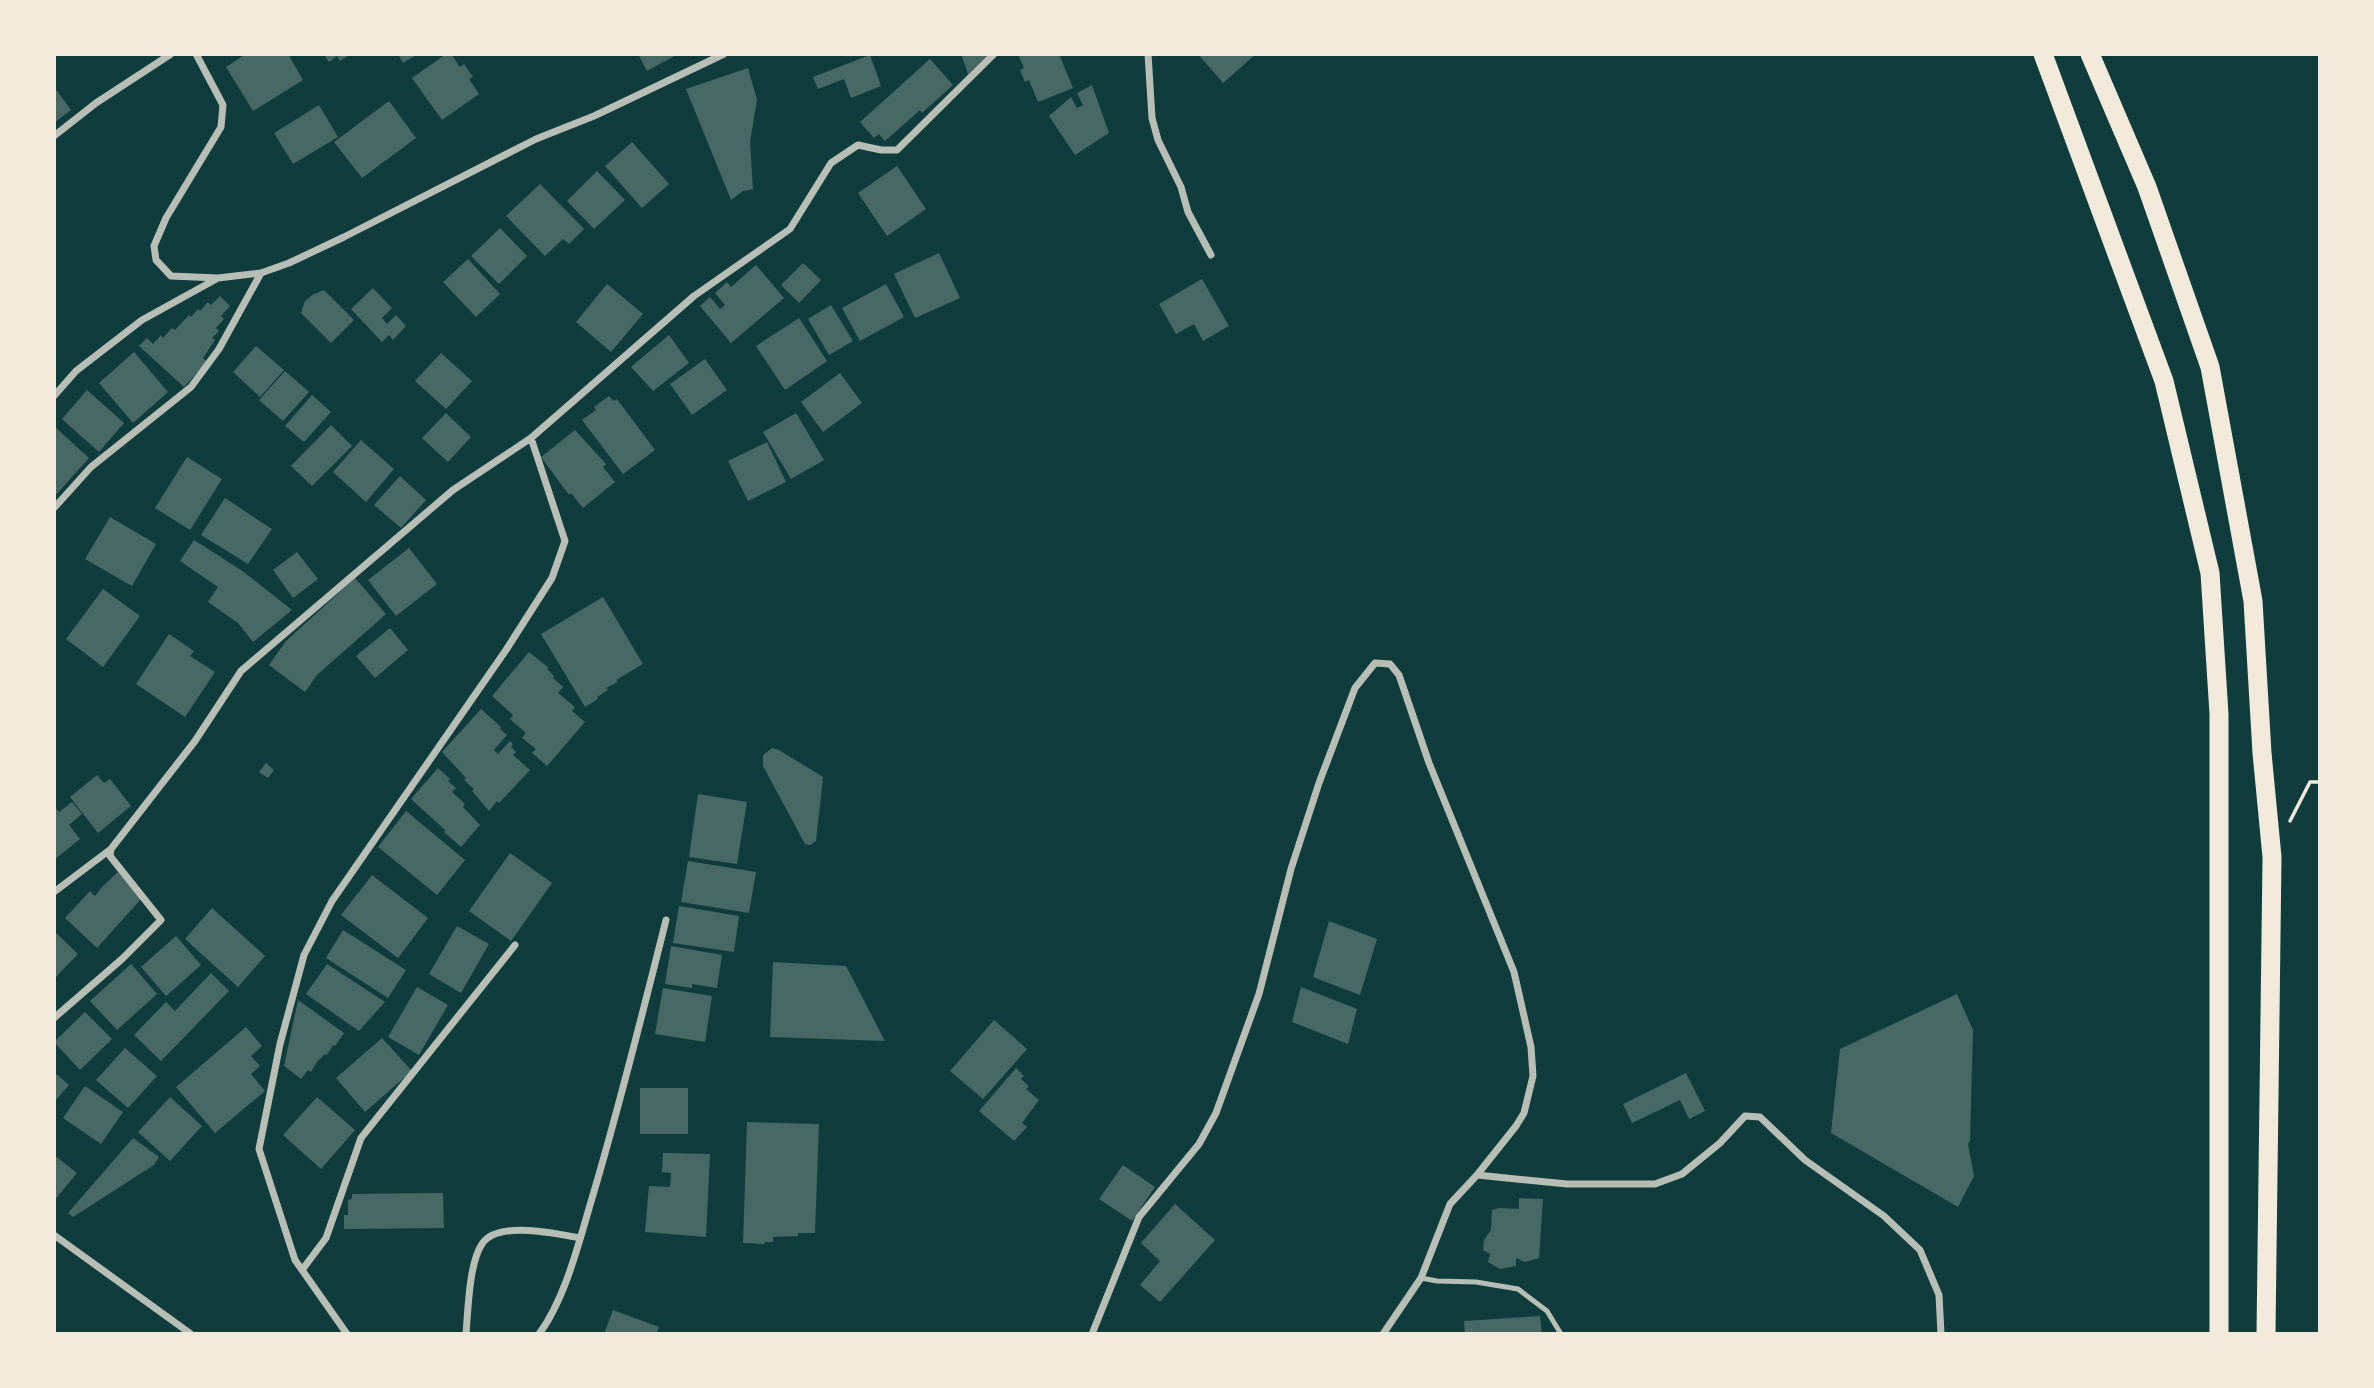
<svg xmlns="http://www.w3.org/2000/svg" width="2374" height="1388" font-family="Ubuntu,sans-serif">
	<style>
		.building { fill: #486865 }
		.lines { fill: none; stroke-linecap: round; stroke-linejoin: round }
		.path { stroke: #f1e9da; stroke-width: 3.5 }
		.service { stroke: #b8beb3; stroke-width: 5 }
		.minor { stroke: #b8beb3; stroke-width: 7 }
		.trunk { stroke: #f1e9da; stroke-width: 19 }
	</style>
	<rect width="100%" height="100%" fill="#0f3d3e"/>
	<path class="building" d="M246,54H288L303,80L253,111L226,67Z
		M324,54H351L340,61L337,56L329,62Z
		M398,54H418L403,63Z
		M446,54H451L460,67L464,64L473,77L469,79L479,94L442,120L412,78Z
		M638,54H678L647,71Z
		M961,54H989L968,74Z
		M1018,54H1059L1073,88L1038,102L1029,80L1025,82L1020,70L1024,68Z
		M1198,54H1256L1223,83Z
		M870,55L881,86L851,98L844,79L818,89L813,77Z
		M930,59L953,85L922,113L920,110L885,141L879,134L874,138L860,122Z
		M748,68L757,100L750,142L753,189L743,191L731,200L686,89Z
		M1092,85L1109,133L1075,155L1049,116L1071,97L1077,108L1083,105L1077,93Z
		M54,87L71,110L54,123Z
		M389,101L416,138L362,178L334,142Z
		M319,105L338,137L293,164L274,133Z
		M632,142L669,184L642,208L605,166Z
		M897,166L926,209L887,236L858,193Z
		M597,171L625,200L594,229L567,201Z
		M540,184L584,229L569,244L563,239L545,256L506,216Z
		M500,228L527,256L499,284L471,256Z
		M939,253L960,298L915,318L894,274Z
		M468,259L500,294L476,317L443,282Z
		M803,263L821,280L799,303L781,285Z
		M756,265L784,298L731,343L700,306L710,297L720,309L725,305L715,293L727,282L731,287Z
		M1202,279L1229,326L1203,341L1194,324L1176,334L1159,304Z
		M607,284L643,314L611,352L576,322Z
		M886,284L904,317L860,341L842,308Z
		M373,288L392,308L382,318L387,324L396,315L406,326L393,340L389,335L382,342L351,309Z
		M324,290L354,320L331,343L301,313L305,301L312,295Z
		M220,296L230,306L221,316L224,319L216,328L219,331L212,338L215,340L203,358L207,362L184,387L139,346L147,338L153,344L161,335L163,338L172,328L175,330L189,315L191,317L198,309L200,311L208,302L211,305Z
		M831,305L853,341L829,355L808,319Z
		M799,318L827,361L785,390L756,346Z
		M669,335L689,363L653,391L631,367Z
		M256,346L284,370L260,397L233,372Z
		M134,352L168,392L133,423L99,383Z
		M441,353L472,381L446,409L415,381Z
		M705,359L727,390L692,415L670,384Z
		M285,371L309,392L283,421L259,400Z
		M840,373L862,403L823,432L801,402Z
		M87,390L124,423L99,452L62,419Z
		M312,395L331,412L304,442L285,426Z
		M609,396L613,401L617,399L655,450L623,474L582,420L596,410L594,407Z
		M446,413L471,437L448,462L422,438Z
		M796,413L824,460L791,479L763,432Z
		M331,425L352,446L312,486L291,466Z
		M54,426L89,458L54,497Z
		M575,430L606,464L603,467L615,482L583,508L571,493L569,495L541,457Z
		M361,440L394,469L366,502L333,472Z
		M767,442L786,482L748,501L728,461Z
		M187,457L222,479L190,530L155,508Z
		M400,476L426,500L401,528L374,505Z
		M225,498L272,529L248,564L201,535Z
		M110,517L156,544L132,586L85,559Z
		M194,540L244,572L292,610L253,642L238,623L208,602L218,587L180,561Z
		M409,548L437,584L396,616L368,580Z
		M297,552L318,579L293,598L273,570Z
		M355,578L386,614L317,675L305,692L269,665L286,641Z
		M103,589L140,616L103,667L66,639Z
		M603,597L643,664L616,680L618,682L606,688L608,690L597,697L598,699L585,707L541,634Z
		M390,628L408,650L375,678L356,656Z
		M169,634L194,651L190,656L215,672L185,717L136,684Z
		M529,652L549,668L547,669L554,676L553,678L563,687L558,693L575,707L572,711L585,722L547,766L532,753L536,749L522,738L526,733L510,719L513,715L492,696Z
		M481,709L501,727L500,729L507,735L494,750L498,754L510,741L513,744L511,747L516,752L513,755L530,770L499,803L497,801L489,811L472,791L474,789L464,780L466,778L442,752Z
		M772,748L779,750L823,777L816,841L810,845L805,844L763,766V755Z
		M266,763L274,770L268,778L259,772Z
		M438,768L450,779L448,781L456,788L452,792L465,804L463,807L480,825L461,847L444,832L445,830L411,799Z
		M97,775L104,783L110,779L131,806L98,833L70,797Z
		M698,794L747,802L737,864L689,857Z
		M72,802L82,814L69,825L80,839L54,860V806L59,812Z
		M406,811L465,860L437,895L378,847Z
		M510,853L552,883L511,941L469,911Z
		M688,861L756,872L749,913L681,902Z
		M118,872L141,899L97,948L65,918L90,891L95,896L102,887Z
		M372,875L428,918L398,958L341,915Z
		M679,906L739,916L734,952L673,943Z
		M212,908L265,956L238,987L185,939Z
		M1329,921L1377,939L1360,995L1313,977Z
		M457,926L489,944L461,993L429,974Z
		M343,930L406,970L388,998L326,958Z
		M54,931L78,954L54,979Z
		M176,936L201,965L166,996L141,967Z
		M671,946L722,955L717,988L692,984V988L665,984Z
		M773,962L846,966L885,1041L770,1037Z
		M131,964L157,994L117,1030L90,1001Z
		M327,964L385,1002L359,1031L306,994Z
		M211,973L229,991L161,1061L134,1035L166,1002L175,1011Z
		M417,987L448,1005L419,1055L388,1037Z
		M1301,987L1357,1009L1348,1044L1292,1022Z
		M663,988L712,996L705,1042L655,1034Z
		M1957,994L1973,1030L1970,1141L1968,1144L1974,1176L1958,1207L1831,1133L1840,1049Z
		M298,1000L344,1033L335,1046L333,1045L327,1055L325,1054L317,1062L311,1072L308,1070L301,1079L284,1066Z
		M85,1012L112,1039L80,1070L54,1042Z
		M994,1020L1027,1049L983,1099L950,1071Z
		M246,1027L262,1046L251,1056L260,1066L251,1074L265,1091L215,1133L176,1087Z
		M382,1038L412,1071L365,1112L336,1078Z
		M125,1048L157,1076L128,1108L96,1080Z
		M1016,1068L1024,1076L1021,1079L1029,1086L1026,1089L1039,1100L1022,1123L1027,1127L1014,1141L979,1111Z
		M54,1072L69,1085L54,1102Z
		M1686,1073L1705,1111L1689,1119L1680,1100L1632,1123L1623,1104Z
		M85,1086L123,1112L101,1144L63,1118Z
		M640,1088H688V1134H640Z
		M170,1097L202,1126L170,1161L138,1132Z
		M317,1097L355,1130L321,1169L283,1135Z
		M747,1122L819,1124L815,1233H798V1236L773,1237V1242H765L764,1244L743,1243Z
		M133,1138L159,1157L154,1165L73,1217L68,1213Z
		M663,1153L710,1154L706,1237L645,1232L649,1186L670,1187L671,1173L662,1172Z
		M54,1155L77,1173L54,1201Z
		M1123,1165L1155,1187L1132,1221L1099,1199Z
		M443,1193L444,1228L344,1229V1215H348V1200L352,1199V1194Z
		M1519,1198L1543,1199L1539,1258L1525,1262L1516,1258V1266L1500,1269L1488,1262L1490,1254L1483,1250L1484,1240L1491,1230L1492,1210L1500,1208L1519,1209Z
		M1175,1204L1215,1240L1160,1302L1140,1285L1160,1261L1141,1243Z
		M613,1310L659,1327L656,1334H604Z
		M1540,1316L1542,1334H1465L1464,1321Z"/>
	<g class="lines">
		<path class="path" d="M2290,821L2310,782H2320"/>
		<path class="service" d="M1421,1278L1437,1281L1476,1282L1518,1289L1547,1311L1561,1334"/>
		<path class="minor" d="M196,54L223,105L221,127L166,218L154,246L156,260L171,276L218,278
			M1148,54L1152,118L1158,140L1181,187L1188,212L1211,255
			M54,136L96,103L171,54
			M54,396L76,371L142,320L218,278L261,273
			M54,508L91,467L191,387L219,349L261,273L289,263L344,237L536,139L594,116L724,54
			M54,892L111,849L195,741L241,671L453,490L531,438L694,296L790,229L831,163L858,145L881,150H897L994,54
			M54,1018L122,959L161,920L110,856L111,849
			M1477,1175L1567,1184H1655L1682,1174L1720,1143L1745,1116L1760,1117L1805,1160L1884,1216L1920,1250L1939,1295L1941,1334
			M54,1235L191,1334
			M302,1270L326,1238L361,1138L515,945
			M347,1334L295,1260L259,1149L280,1044L304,955L332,901L506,650L552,578L565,541L531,438
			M466,1334C468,1311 469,1263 482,1244C497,1220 557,1234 580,1238
			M539,1334C566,1298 580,1238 593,1195C620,1104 643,1012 666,920
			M1092,1334L1139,1217L1199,1144L1216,1113L1259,994L1291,869L1319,783L1355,688L1375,663L1390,664L1399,675L1429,763L1514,972L1531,1047L1533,1076L1524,1113L1516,1126L1477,1175L1450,1204L1421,1278L1383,1334"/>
		<path class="trunk" d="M2043,54L2164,381L2210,573L2219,714V1334
			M2090,54L2147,187L2210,367L2253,601L2262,753L2272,857L2266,1334"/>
	</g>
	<rect width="2374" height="1388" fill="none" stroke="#f1e9da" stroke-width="112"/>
</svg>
